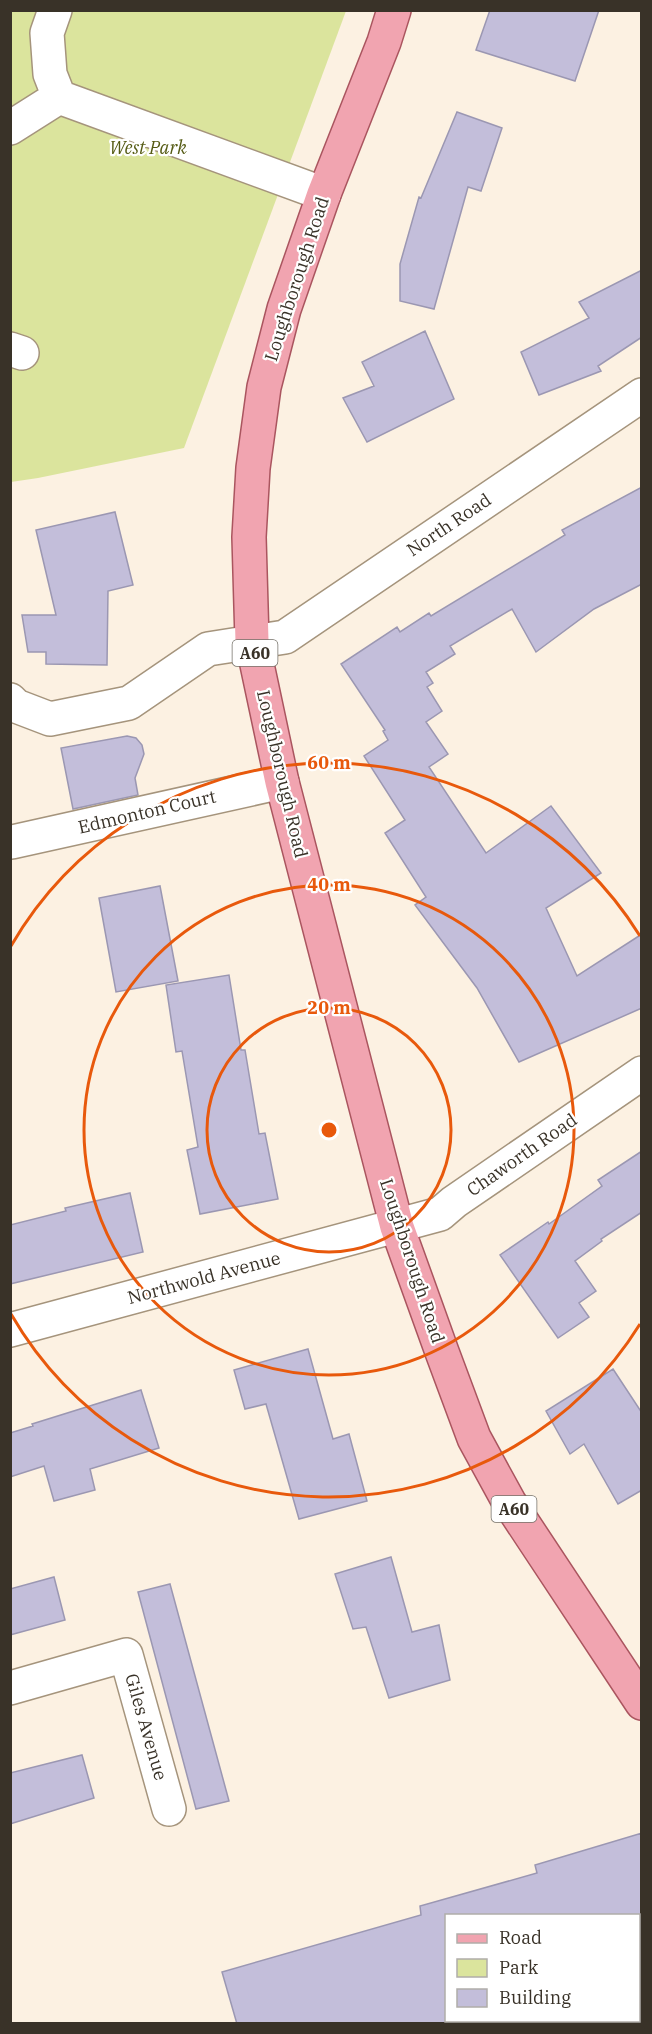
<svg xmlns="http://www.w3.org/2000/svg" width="652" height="2034" font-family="'IBM Plex Serif',serif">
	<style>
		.green { fill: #dbe49d }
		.building { fill: #c3beda; stroke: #9b97b2; stroke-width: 1.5 }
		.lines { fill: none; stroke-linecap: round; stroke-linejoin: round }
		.minor-casing { stroke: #a5947c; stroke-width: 36 }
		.major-casing { stroke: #aa555f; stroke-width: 36 }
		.minor { stroke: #fff; stroke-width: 33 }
		.major { stroke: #f1a4b0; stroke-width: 33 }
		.ring { fill: none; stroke: #e8590c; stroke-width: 3 }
		.labels { text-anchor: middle; stroke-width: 4.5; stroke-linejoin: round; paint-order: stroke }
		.shield { fill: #fff; stroke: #747068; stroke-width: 1.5 }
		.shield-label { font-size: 16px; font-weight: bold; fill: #393228 }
		.park-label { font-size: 18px; font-style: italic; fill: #555b14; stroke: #fff }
		.street-label { font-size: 18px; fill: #393228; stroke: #fff }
		.centre { fill: #e8590c; stroke: #fff; stroke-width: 3 }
		.ring-label { font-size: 18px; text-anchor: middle; font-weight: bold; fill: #e8590c; stroke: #fff; stroke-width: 4.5; stroke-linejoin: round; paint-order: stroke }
	</style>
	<rect width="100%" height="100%" fill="#fcf1e2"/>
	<path class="green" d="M10,11H346L184,448L38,478L11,482Z"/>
	<path class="building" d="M490,10H599L575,81L476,50Z
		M457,112L502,128L481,191L468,187L434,309L400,301V264L419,197L421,198Z
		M642,270V337L598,366L601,371L539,395L521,352L589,318L579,302Z
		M425,331L454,399L367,442L343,398L374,386L362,362Z
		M642,487V584L594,609L536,652L512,609L450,646L455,654L426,672L433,683L427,687L442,711L426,722L448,754L429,767L486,853L551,806L601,873L546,908L577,976L642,934V1008L519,1062L477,988L415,905L426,897L385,833L405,820L364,756L388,740L383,731L385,730L341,664L397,627L400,632L429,613L431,616L565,535L562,530Z
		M115,512L133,585L108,591L107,665L46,664V652H28L22,615H56L36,530Z
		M127,736L136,738L142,745L144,754L135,778L138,795L73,809L61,748Z
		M160,886L178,981L116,992L99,898Z
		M229,975L241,1050H245L259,1134L265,1133L278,1199L200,1214L187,1150L198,1147L182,1051L176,1052L166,985Z
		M642,1151V1212L601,1239L602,1241L575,1261L596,1291L579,1303L589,1317L558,1338L500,1255L548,1222L549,1224L602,1186L598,1180Z
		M130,1193L143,1252L10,1284V1225L66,1211L65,1208Z
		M308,1349L333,1439L349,1434L367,1501L299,1519L266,1404L245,1409L234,1370Z
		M613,1369L642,1413V1490L618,1504L584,1444L570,1454L546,1411Z
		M141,1390L159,1448L90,1469L95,1490L54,1501L44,1466L10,1477V1433L33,1426L32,1424Z
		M391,1557L412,1632L439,1625L450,1680L389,1698L366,1627L353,1629L335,1574Z
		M54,1577L65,1620L10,1635V1589Z
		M170,1584L229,1801L196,1809L138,1592Z
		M82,1755L94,1798L10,1824V1773Z
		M642,1833V1916H447V2024H237L222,1972L421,1915L420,1906L537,1873L535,1865Z"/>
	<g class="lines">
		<defs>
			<path id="minor" d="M55,10L47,33L50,74L59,97L324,194
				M10,128L59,97
				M10,349L22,353
				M10,700L16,706L50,719L129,703L208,649L285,637L642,395
				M12,842L282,782
				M10,1330L440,1214L454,1202L642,1073
				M10,1688L126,1655L169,1809"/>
			<path id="major" d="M394,10L384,42L324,194L284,309L264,387L253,468L249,537L252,641L282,782L397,1227L442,1352L474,1438L509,1502L642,1703"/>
		</defs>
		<use href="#minor" class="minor-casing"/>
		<use href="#major" class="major-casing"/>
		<use href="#minor" class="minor"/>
		<use href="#major" class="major"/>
	</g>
	<g class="ring">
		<circle cx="329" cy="1130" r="122"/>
		<circle cx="329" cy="1130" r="245"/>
		<path d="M640 1324A367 367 0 0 1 11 1314M11 946A367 367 0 0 1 640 936"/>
	</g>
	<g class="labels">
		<g class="shield">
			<rect x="232.5" y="640" width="45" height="26" rx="4.5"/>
			<rect x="491.5" y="1496" width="45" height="26" rx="4.5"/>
		</g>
		<g class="shield-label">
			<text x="255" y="659">A60</text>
			<text x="514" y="1515">A60</text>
		</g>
		<g class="park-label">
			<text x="148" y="154">West Park</text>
		</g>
		<g class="street-label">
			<text transform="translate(297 279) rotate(-72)" y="6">Loughborough Road</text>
			<text transform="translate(449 525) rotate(-34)" y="6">North Road</text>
			<text transform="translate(282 774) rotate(77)" y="6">Loughborough Road</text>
			<text transform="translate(147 812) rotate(-13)" y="6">Edmonton Court</text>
			<text transform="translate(522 1155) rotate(-35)" y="6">Chaworth Road</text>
			<text transform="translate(412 1261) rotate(72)" y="6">Loughborough Road</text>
			<text transform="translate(204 1278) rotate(-15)" y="6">Northwold Avenue</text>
			<text transform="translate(146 1727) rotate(74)" y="6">Giles Avenue</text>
		</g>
	</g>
	<circle cx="329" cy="1130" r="9" class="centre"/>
	<g class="ring-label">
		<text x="329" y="769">60 m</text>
		<text x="329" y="891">40 m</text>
		<text x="329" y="1014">20 m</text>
	</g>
	<rect width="652" height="2034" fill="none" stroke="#393228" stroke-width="24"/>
	<rect x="445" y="1914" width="195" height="108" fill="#ffffff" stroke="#b0ada9" stroke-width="1.5"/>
	<rect x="457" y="1934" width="30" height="9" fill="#f1a4b0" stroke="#b0ada9" stroke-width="1.5"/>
	<text x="499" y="1944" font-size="18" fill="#393228">Road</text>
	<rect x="457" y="1959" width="30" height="18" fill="#dbe49d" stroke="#b0ada9" stroke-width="1.5"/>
	<text x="499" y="1974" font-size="18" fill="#393228">Park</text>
	<rect x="457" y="1989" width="30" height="18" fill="#c3beda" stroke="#b0ada9" stroke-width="1.5"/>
	<text x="499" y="2004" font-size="18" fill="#393228">Building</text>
</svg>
